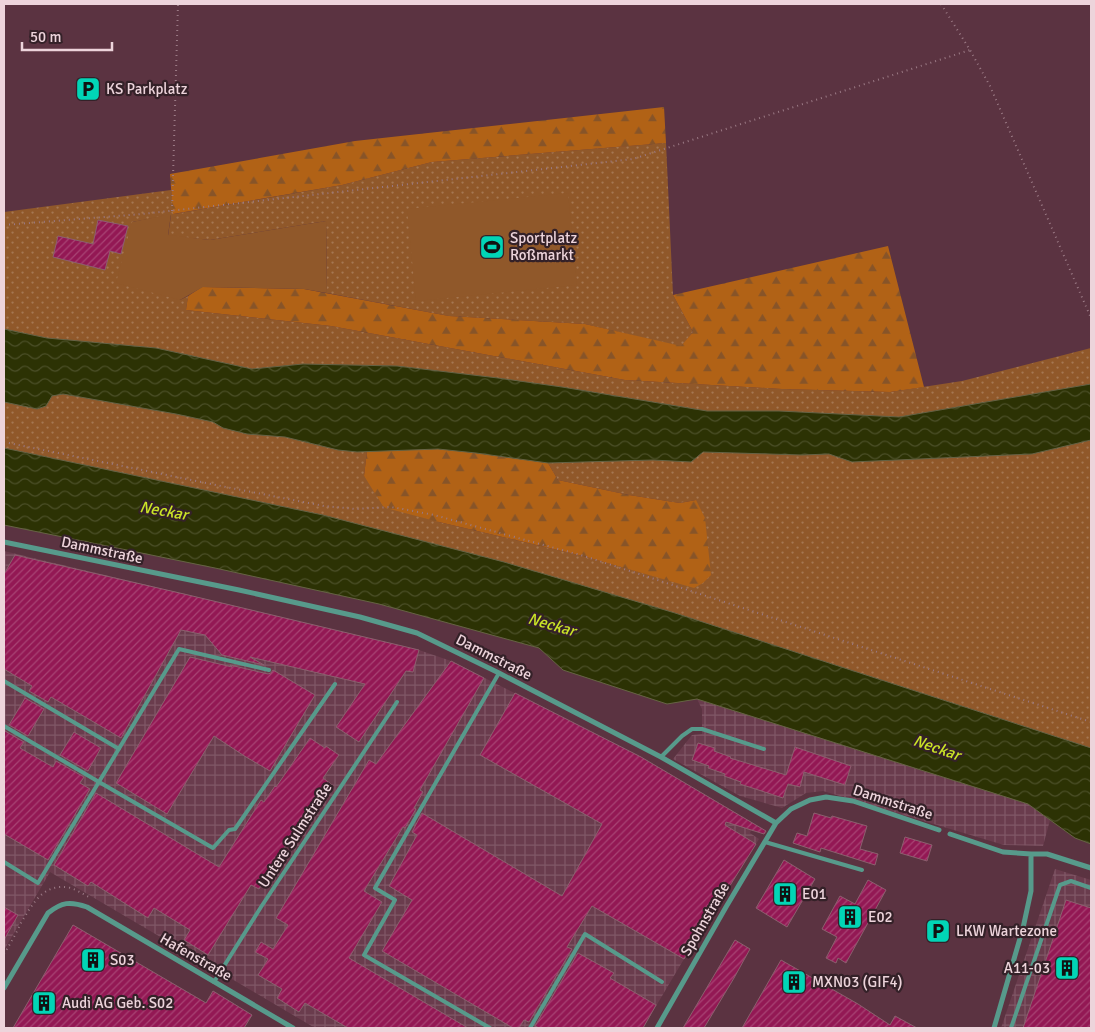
<svg xmlns="http://www.w3.org/2000/svg" width="1095" height="1032" font-family="Signika,sans-serif">
	<style>
		.industrial { fill: url(#industrial-grid) }
		.green { fill: url(#green-dots) }
		.forest { fill: url(#forest-firs) }
		.pitch { fill: #90582a }
		.water { fill: url(#water-waves); stroke: #666344 }
		.building { fill: url(#building-hatch); stroke: #8b606e }
		.lines { fill: none; stroke-linecap: round; stroke-linejoin: round }
		.path { stroke: #9b7a85; stroke-width: 2; stroke-dasharray: 1 4; stroke-linecap: butt }
		.service { stroke: #579a8b; stroke-width: 4 }
		.minor { stroke: #579a8b; stroke-width: 5 }
		.labels { text-anchor: middle; stroke-width: 4.5; stroke-linejoin: round; paint-order: stroke }
		.poi-label { font-size: 15px; fill: #edd4db; stroke: #342128; text-anchor: start }
		.street-label { font-size: 15px; fill: #edd4db; stroke: #342128 }
		.water-label { font-size: 16px; font-style: italic; fill: #cbe427; stroke: #342128 }
	</style>
	<defs>
		<pattern id="industrial-grid" width="8" height="8" patternUnits="userSpaceOnUse" patternTransform="scale(1.25)"><rect width="8" height="8" fill="#6a3c4d"/><path d="M0 4h8M4 0v8" fill="none" stroke="#805766"/></pattern>
		<pattern id="green-dots" width="8" height="8" patternUnits="userSpaceOnUse" patternTransform="scale(1.25)"><rect width="8" height="8" fill="#90582a"/><path d="M2 2h.1M6 6h.1" fill="none" stroke="#a57752" stroke-width="1.8" stroke-linecap="round"/></pattern>
		<pattern id="forest-firs" width="22" height="20" patternUnits="userSpaceOnUse" patternTransform="scale(1.25)"><rect width="22" height="20" fill="#b16216"/><path d="M5 1l3.5 6h-7zM16 11l3.5 6h-7z" fill="#875428"/></pattern>
		<pattern id="water-waves" width="16" height="10" patternUnits="userSpaceOnUse" patternTransform="scale(1.25)"><rect width="16" height="10" fill="#2c3204"/><path d="M0 5q4-4 8 0t8 0" fill="none" stroke="#4b4f28"/></pattern>
		<pattern id="building-hatch" width="6" height="6" patternUnits="userSpaceOnUse" patternTransform="scale(1.25)"><rect width="6" height="6" fill="#931854"/><path d="M-1 1l2-2M0 6l6-6M5 7l2-2" fill="none" stroke="#a84474"/></pattern>
	</defs>
	<rect width="100%" height="100%" fill="#5b3341"/>
	<path class="industrial" d="M4,551L419,650L451,661L641,757L754,824L750,833L759,839L684,959L643,1028H315L50,872L4,950Z
		M697,699L1028,804L1050,820L1043,846L1004,845L823,791L806,793L782,808L740,796L673,759L692,735L702,734V709Z
		M1055,869L1091,880V1028H1001Z"/>
	<path class="green" d="M666,143L673,295L693,332L681,347L585,324L449,316L327,293L326,221L210,240L168,236L171,215L132,222L180,300L188,296L186,310L331,326L625,380L782,389L890,392L962,381L1091,348V384L899,417L779,411H707L562,387L498,378L397,366L303,364L252,369L156,348L47,338L4,329V212L171,190L174,214L342,185L432,162Z
		M63,394L176,414L213,422L223,428L247,434L285,437L338,450L357,452L367,451L364,476L439,522L583,556L694,587L696,500L680,503L629,495L558,480L548,463L653,460L691,462L703,452L802,455L829,454L852,462L1032,454L1091,440V748L675,613L323,515L4,448V402L37,409L46,406L52,396Z"/>
	<path class="forest" d="M664,107L666,143L432,162L342,185L173,214L170,174L355,141Z
		M888,246L924,387L890,392L782,389L625,380L331,326L186,310L188,296L202,287L304,289L449,316L585,324L681,346L693,332L673,295Z
		M438,449L476,453L548,463L558,480L629,495L680,503L696,500L705,518L711,575L703,583L694,588L583,556L439,522L386,508L383,506L364,476L367,451Z"/>
	<path class="pitch" d="M568,193L577,285L416,301L407,209Z
		M171,214L168,235L210,240L326,221L327,293L304,289L203,287L180,300L116,283L132,222Z"/>
	<path class="water" d="M4,329L47,338L156,348L252,369L303,364L397,366L498,378L562,387L707,411H779L899,417L1091,384V440L1032,454L852,462L829,454L802,455L703,452L691,462L653,460L548,463L476,453L438,449L357,452L338,450L285,437L247,434L223,428L213,422L176,414L63,394L52,396L46,406L37,409L4,402Z
		M4,448L323,515L504,562L675,613L1091,748V844L1075,838L1028,804L697,699L667,704L563,670L539,648L379,604L215,568L4,525Z"/>
	<path class="building" d="M98,220L128,226L121,254L110,251L105,270L53,257L58,236L93,244Z
		M15,555L184,594L419,650L413,672L406,671L359,742L336,727L365,684L250,657L264,665L222,655L205,635L181,630L121,738L51,697L48,702L29,691L32,686L4,669V574Z
		M190,657L232,667L230,665L268,674L271,673L273,670L315,695L270,771L246,757L214,736L167,814L116,783Z
		M451,661L484,678L420,790L423,792L414,808L416,809L405,828L403,827L364,891L382,902L349,958L468,1028H348L305,1003L299,1012L277,998L282,989L258,975L268,959L255,952L261,942L273,949L288,925L276,918L369,760L376,764Z
		M515,693L641,757L766,831L764,834L726,822L725,825L756,844L684,959L592,906L567,947L572,949L529,1022L524,1020L519,1028H513L382,951L412,900L389,886L417,835L412,832L422,813L562,896L602,824L480,755Z
		M25,698L44,709L28,736L9,725Z
		M5,731L24,742L20,748L53,767L56,761L84,777L80,783L90,789L48,860L4,834V734Z
		M74,732L101,748L88,771L60,755Z
		M310,738L325,748L326,746L339,755L323,778L331,784L299,824L259,889L251,885L208,955L184,940L190,930L154,908L148,918L91,882L88,886L54,865L96,793L219,867L261,800L264,802L275,786L276,787Z
		M698,743L715,748L714,751L731,757L730,758L786,775L795,747L851,766L845,785L804,772L800,787L788,784L783,798L740,784L741,782L724,776L725,774L708,768L709,766L692,760Z
		M814,813L831,818L832,816L867,826L860,849L878,854L875,865L821,848L820,852L793,843L797,833L807,836Z
		M905,837L932,845L927,861L900,853Z
		M784,860L815,879L787,927L756,908Z
		M868,880L886,890L846,963L838,958L836,963L826,958L837,937L822,929L840,896L855,904Z
		M1066,900L1091,908V1028H1023Z
		M4,907L18,915L4,940Z
		M73,925L206,1003L213,991L252,1015L244,1028H13Z
		M735,940L750,949L734,978L704,1028H683Z
		M578,953L614,973L610,978L656,1005L643,1028H539L535,1026Z
		M781,960L858,1004L890,1025L895,1016L917,1028H742Z"/>
	<g class="lines">
		<path class="path" d="M941,4L970,50L990,86L1091,318
			M172,211L178,4
			M4,225L142,214L633,159L970,50
			M4,442L231,488L324,506L356,509L390,507L403,509L434,515L584,556L1091,722
			M4,954C10,944 16,934 21,923C33,903 44,882 71,888C77,890 83,894 89,897"/>
		<path class="service" d="M4,681L119,749
			M4,726L99,782L213,848L229,830L235,829L335,684
			M661,757L682,736L692,729H702L764,749
			M765,842L862,870
			M4,862L38,883L179,649L269,670
			M214,982L261,907L397,702
			M490,1028L364,955L395,900L375,888L499,673
			M530,1028L585,934L662,982
			M1011,1028L1060,885L1071,881L1091,888"/>
		<path class="minor" d="M4,542L239,590L360,617L417,633L499,673L661,757L776,823
			M950,834L1003,852L1031,854H1047L1091,868
			M4,988L48,913C62,902 70,901 87,907L293,1028
			M657,1028L726,907L776,823L791,809L810,800L826,797L853,801L939,830
			M994,1028L1023,928L1031,891V854"/>
	</g>
	<defs>
		<symbol id="parking-square" viewBox="-11 -11 22 22"><rect x="-9" y="-9" width="18" height="18" rx="4" fill="#01d5b6" stroke="#342128"/><path d="M-3.5-5.5H1a3.5 3.5 0 0 1 0 7H-1V5.5H-3.5ZM-1-3.4V-.6H.8a1.4 1.4 0 0 0 0-2.8Z" fill="#111"/></symbol>
		<symbol id="stadium-square" viewBox="-11 -11 22 22"><rect x="-9" y="-9" width="18" height="18" rx="4" fill="#01d5b6" stroke="#342128"/><path d="M0-5a6.5 5 0 1 0 0 10a6.5 5 0 1 0 0-10ZM-3.5-1.8h7v3.6h-7Z" fill="#111"/></symbol>
		<symbol id="building-square" viewBox="-11 -11 22 22"><rect x="-9" y="-9" width="18" height="18" rx="4" fill="#01d5b6" stroke="#342128"/><path d="M-4-6H4V6H1V3H-1V6H-4ZM-2.5-4.3h1.7v1.8h-1.7ZM.8-4.3h1.7v1.8H.8ZM-2.5-1h1.7V.8h-1.7ZM.8-1h1.7V.8H.8Z" fill="#111"/></symbol>
	</defs>
	<g fill-rule="evenodd">
		<use href="#parking-square" x="74" y="75" width="28" height="28"/>
		<use href="#stadium-square" x="478" y="233" width="28" height="28"/>
		<use href="#building-square" x="771" y="880" width="28" height="28"/>
		<use href="#building-square" x="836" y="903" width="28" height="28"/>
		<use href="#parking-square" x="924" y="917" width="28" height="28"/>
		<use href="#building-square" x="79" y="946" width="28" height="28"/>
		<use href="#building-square" x="1053" y="954" width="28" height="28"/>
		<use href="#building-square" x="780" y="968" width="28" height="28"/>
		<use href="#building-square" x="30" y="989" width="28" height="28"/>
	</g>
	<g class="labels">
		<g class="poi-label">
			<text x="106" y="94">KS Parkplatz</text>
			<text x="510" y="243">Sportplatz<tspan x="510" dy="17">Roßmarkt</tspan></text>
			<text x="802" y="899">E01</text>
			<text x="868" y="922">E02</text>
			<text x="956" y="936">LKW Wartezone</text>
			<text x="110" y="965">S03</text>
			<text x="1050" y="973" text-anchor="end">A11-03</text>
			<text x="812" y="987">MXN03 (GIF4)</text>
			<text x="62" y="1008">Audi AG Geb. S02</text>
		</g>
		<g class="street-label">
			<text transform="translate(102 550) rotate(12)" y="5">Dammstraße</text>
			<text transform="translate(494 657) rotate(27)" y="5">Dammstraße</text>
			<text transform="translate(893 802) rotate(18)" y="5">Dammstraße</text>
			<text transform="translate(295 835) rotate(-57)" y="5">Untere Sulmstraße</text>
			<text transform="translate(705 919) rotate(-60)" y="5">Spohnstraße</text>
			<text transform="translate(196 957) rotate(30)" y="5">Hafenstraße</text>
		</g>
		<g class="water-label">
			<text transform="translate(164 510) rotate(10)" y="6">Neckar</text>
			<text transform="translate(552 624) rotate(16)" y="6">Neckar</text>
			<text transform="translate(937 747) rotate(19)" y="6">Neckar</text>
		</g>
	</g>
	<rect width="1095" height="1032" fill="none" stroke="#edd4db" stroke-width="10"/>
	<path d="M22 42v8h90v-8" fill="none" stroke="#edd4db" stroke-width="2.5"/>
	<text x="30" y="42" font-size="15" fill="#edd4db" stroke="#342128" stroke-width="4" paint-order="stroke">50 m</text>
</svg>
